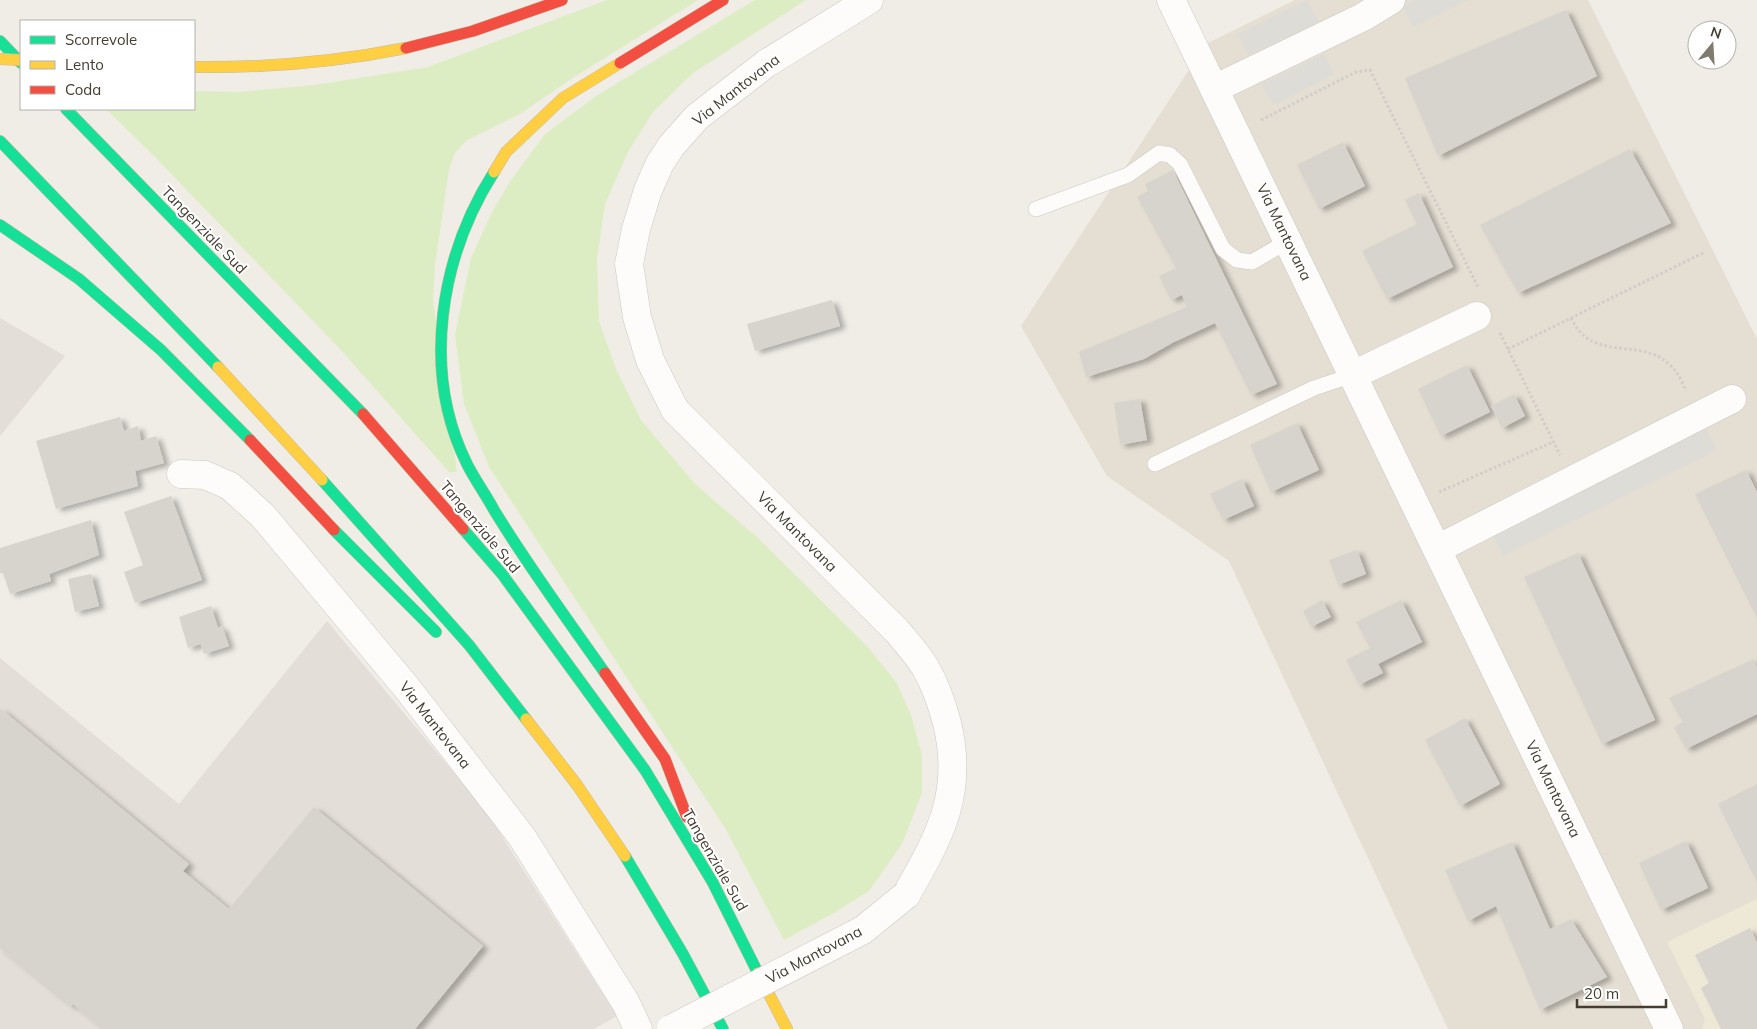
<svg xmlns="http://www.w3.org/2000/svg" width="1757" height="1029" font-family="Mulish,sans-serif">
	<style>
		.residential { fill: #e4ded3 }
		.industrial { fill: #e3ded7 }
		.education { fill: #eee8d7 }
		.green { fill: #ddedc3 }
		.parking { fill: #dedcd6 }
		.building { fill: #d7d4cd; filter: url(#shadow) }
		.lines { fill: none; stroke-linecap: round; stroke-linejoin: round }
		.lane-casing { stroke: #cbc9c2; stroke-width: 16 }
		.street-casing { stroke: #cbc9c2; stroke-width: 29 }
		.fast-casing { stroke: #cab99e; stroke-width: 12 }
		.slow-casing { stroke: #cab99e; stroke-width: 12 }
		.jam-casing { stroke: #cab99e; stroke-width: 12 }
		.path { stroke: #d1cdc8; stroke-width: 3; stroke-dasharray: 2.5 2.5; stroke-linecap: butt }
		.lane { stroke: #fdfcfb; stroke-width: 15 }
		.street { stroke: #fdfcfb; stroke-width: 28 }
		.fast { stroke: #16e098; stroke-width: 11 }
		.slow { stroke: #ffcf43; stroke-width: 11 }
		.jam { stroke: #f24e42; stroke-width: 11 }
		.street-bridge-casing { stroke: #cbc9c2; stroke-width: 29; stroke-linecap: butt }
		.slow-bridge-casing { stroke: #cab99e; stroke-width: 12; stroke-linecap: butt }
		.street-bridge { stroke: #fdfcfb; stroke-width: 28 }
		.slow-bridge { stroke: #ffcf43; stroke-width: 11 }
		.labels { text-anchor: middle; stroke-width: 4; stroke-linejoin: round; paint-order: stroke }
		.street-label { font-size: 15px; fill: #453d32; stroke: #fff }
	</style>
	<defs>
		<filter id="shadow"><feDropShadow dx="5.5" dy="3" stdDeviation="2.5" flood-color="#0004"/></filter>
	</defs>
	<rect width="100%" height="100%" fill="#efede6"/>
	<path class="residential" d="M1295,0H1588L1757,339V1029H1448L1229,561L1107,476L1021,326L1206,44Z"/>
	<path class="industrial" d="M0,318L65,356L0,436Z
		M327,621L485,810L617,1016L594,1029H0V658L179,804Z"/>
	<path class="education" d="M1757,899V1029H1702L1705,1019L1667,942Z"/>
	<path class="green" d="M607,0H698L571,79L520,114L467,140L455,153L449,170L435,265L433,301L457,472H449L339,348L155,157L106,109H194V91L239,92L315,85L428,67Z
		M755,0H806L693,73L653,112L628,152L605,204L597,258L599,321L616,369L641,420L695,484L758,538L866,645L897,683L912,718L922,756V793L902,844L869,891L834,913L784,940L725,828L489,467L464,404L455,335L471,258L491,214L509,183L545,134L596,96Z"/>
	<path class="parking" d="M1307,0L1319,21L1248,55L1238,34Z
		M1415,0H1468L1413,27L1403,6Z
		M1324,54L1334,74L1273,105L1262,84Z
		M1704,425L1717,450L1503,556L1491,531Z"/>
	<path class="building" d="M1566,10L1597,76L1438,156L1405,78Z
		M1343,142L1365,186L1319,209L1297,165Z
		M1630,149L1671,223L1518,293L1480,225Z
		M1173,170L1277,384L1251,395L1215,323L1172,343L1144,359L1086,377L1079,352L1187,307L1182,295L1171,300L1159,276L1176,268L1137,197L1148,191L1145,184Z
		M1419,193L1453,267L1387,299L1362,251L1417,224L1405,200Z
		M832,300L840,326L755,351L747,324Z
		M1467,365L1490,412L1441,436L1418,389Z
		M1514,394L1525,416L1502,428L1491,406Z
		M1140,399L1147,440L1120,445L1114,403Z
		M120,417L124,431L138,426L141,441L156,436L164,463L135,471L138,486L56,509L36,441Z
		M1297,423L1319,470L1271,492L1250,445Z
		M1746,470L1757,492V618L1695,494Z
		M1242,479L1254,506L1223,520L1210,494Z
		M171,496L202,580L135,603L124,572L143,565L124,512Z
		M91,520L99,555L49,574L51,581L10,594L3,573H0V548Z
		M1357,550L1366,574L1338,585L1329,560Z
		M1578,553L1655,720L1602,744L1524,577Z
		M91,574L99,606L75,612L68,579Z
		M1322,600L1331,617L1311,627L1303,611Z
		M1401,600L1422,642L1378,664L1383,673L1359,685L1346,660L1370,648L1356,622Z
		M211,606L218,628L222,626L229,646L204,654L201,644L188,648L179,617Z
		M1754,659L1757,668V714L1686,749L1674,727L1683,722L1669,698Z
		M0,708L189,864L183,871L229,909L314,807L483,946L415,1029H103L73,1004L71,1006L0,948Z
		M1465,718L1500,784L1460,806L1425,740Z
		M1757,784V882L1718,804Z
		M1686,841L1708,888L1661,910L1639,863Z
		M1512,842L1550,929L1571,919L1607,977L1540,1010L1496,906L1468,921L1445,870Z
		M1750,928L1757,943V1029H1721L1701,988L1709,983L1695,955Z"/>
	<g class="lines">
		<defs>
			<path id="lane" d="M1036,209L1128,175L1159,153L1170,155L1180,164L1223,249L1237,260L1252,262L1288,241
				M1155,464L1314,388L1353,375"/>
			<path id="street" d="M869,0L767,63L697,117L672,145L660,163L648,190L636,229L629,264L637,317L650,360L675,410L897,631C906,642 917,654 925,667C935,684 942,704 947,723C964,793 940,836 906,895
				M1171,0L1669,1029
				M1214,89L1363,17L1391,0
				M1353,375L1477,316
				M181,474L205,475L230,486L263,516L407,688L522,837L626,1003L638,1029
				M1437,549L1732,399"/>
			<path id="fast" d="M0,41L21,63
				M66,109L363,414
				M0,141L218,367
				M494,172C440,257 421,371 467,464C475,480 486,495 494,510C528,566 567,619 605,673
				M0,225L79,279L161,350L250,440
				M322,480L469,645L526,719
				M463,529L502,574L645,770L713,883L758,973
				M334,530L436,632
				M625,856L683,954L723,1029"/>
			<path id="slow" d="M194,67C266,68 336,62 406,48
				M494,172L506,152L563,98L620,63
				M218,367L322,480
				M526,719L577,785L625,856
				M758,973L787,1029"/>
			<path id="jam" d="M406,48L473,31L562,0
				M620,63L723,0
				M363,414L463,529
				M250,440L334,530
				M605,673L665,759L687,817"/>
		</defs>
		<use href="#lane" class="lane-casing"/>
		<use href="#street" class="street-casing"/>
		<use href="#fast" class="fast-casing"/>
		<use href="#slow" class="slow-casing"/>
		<use href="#jam" class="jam-casing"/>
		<path class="path" d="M1261,120L1356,72L1370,70L1479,289
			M1571,318C1592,364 1641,336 1670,365C1678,372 1682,382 1686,391
			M1500,333L1560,455
			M1508,349L1705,252
			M1439,492L1553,442"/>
		<use href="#lane" class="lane"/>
		<use href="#street" class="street"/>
		<use href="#fast" class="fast"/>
		<use href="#slow" class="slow"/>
		<use href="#jam" class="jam"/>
		<defs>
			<path id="street-bridge" d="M671,1029L863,930L906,895"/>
			<path id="slow-bridge" d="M0,59L21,60"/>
		</defs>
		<use href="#street-bridge" class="street-bridge-casing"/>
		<use href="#slow-bridge" class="slow-bridge-casing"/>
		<use href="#street-bridge" class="street-bridge"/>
		<use href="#slow-bridge" class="slow-bridge"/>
	</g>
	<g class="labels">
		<g class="street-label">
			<text transform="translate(736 90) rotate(-38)" y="5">Via Mantovana</text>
			<text transform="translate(204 230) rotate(46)" y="5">Tangenziale Sud</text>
			<text transform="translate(1284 232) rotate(64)" y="5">Via Mantovana</text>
			<text transform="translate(480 527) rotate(50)" y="5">Tangenziale Sud</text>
			<text transform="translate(797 532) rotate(45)" y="5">Via Mantovana</text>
			<text transform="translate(435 725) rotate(52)" y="5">Via Mantovana</text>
			<text transform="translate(1553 789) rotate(64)" y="5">Via Mantovana</text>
			<text transform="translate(715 860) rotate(60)" y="5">Tangenziale Sud</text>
			<text transform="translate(814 955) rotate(-28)" y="5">Via Mantovana</text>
		</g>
	</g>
	<rect x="20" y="20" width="175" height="90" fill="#ffffff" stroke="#b5b1ad"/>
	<rect x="30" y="36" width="25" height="8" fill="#16e098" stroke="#b5b1ad"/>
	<text x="65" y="45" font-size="15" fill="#453d32">Scorrevole</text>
	<rect x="30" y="61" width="25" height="8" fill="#ffcf43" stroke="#b5b1ad"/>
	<text x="65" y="70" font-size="15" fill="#453d32">Lento</text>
	<rect x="30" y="86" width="25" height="8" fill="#f24e42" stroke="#b5b1ad"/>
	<text x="65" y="95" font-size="15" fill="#453d32">Coda</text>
	<g transform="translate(1712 45) rotate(18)"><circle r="24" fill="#ffffff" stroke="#b5b1ad"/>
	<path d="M0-4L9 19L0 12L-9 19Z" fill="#807b71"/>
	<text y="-8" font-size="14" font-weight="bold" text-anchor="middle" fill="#453d32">N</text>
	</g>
	<path d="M1577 999v8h89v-8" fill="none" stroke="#453d32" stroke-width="2.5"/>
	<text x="1584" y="999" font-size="15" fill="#453d32" stroke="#ffffff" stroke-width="4" paint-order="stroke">20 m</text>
</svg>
